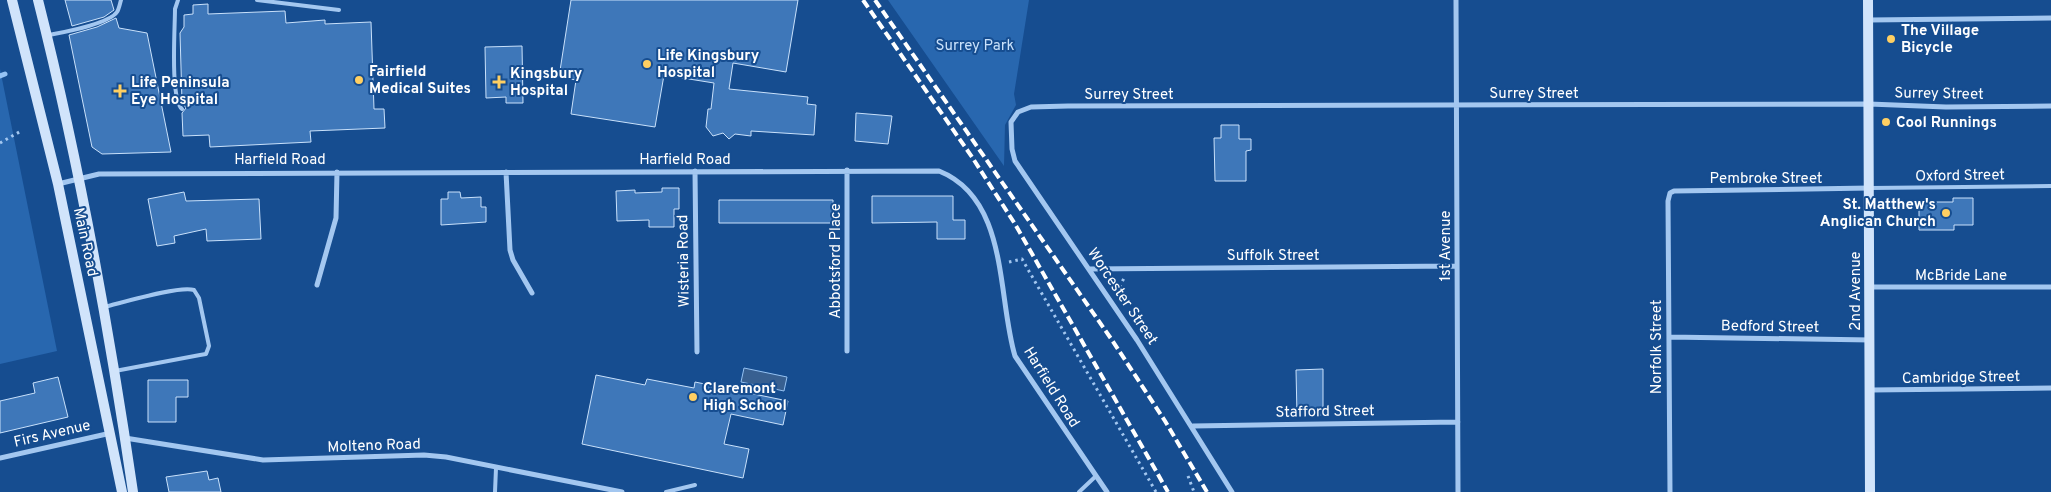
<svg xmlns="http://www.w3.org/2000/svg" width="2051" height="492" font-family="Overpass,sans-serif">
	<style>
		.green { fill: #2867af }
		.water { fill: #386091; stroke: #95c2f3 }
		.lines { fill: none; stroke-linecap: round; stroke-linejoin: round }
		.stream { stroke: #95c2f3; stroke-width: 5 }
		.building { fill: #3e77b9; stroke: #c9e1fb }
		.path { stroke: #a3c7f0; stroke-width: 3; stroke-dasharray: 2.5 4; stroke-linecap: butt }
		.lane { stroke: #a3c7f0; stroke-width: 4 }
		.street { stroke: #a3c7f0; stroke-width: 5 }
		.secondary { stroke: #d1e4fb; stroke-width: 10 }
		.rail { stroke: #fff; stroke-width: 4; stroke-dasharray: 9 4; stroke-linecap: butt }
		.poi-dot { fill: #ffcf62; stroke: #164d90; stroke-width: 2 }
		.labels { text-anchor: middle; stroke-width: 4; stroke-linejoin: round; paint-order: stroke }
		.poi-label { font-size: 15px; font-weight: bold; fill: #fff; stroke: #164d90; text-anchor: start }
		.park-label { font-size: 15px; fill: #c9e1fb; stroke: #164d90 }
		.street-label { font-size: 15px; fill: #fff; stroke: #164d90 }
	</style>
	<rect width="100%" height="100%" fill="#164d90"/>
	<path class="green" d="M888,0H1029L1014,94L1016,105L1005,125L1004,166Z
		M0,69L57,351L0,364Z"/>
	<path class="water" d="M744,368L787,377L784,391L741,382Z"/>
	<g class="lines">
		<path class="stream" d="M0,76L5,74"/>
	</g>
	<path class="building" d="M65,0H111L114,10L104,17L72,26Z
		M571,0H798L786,72L733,63L729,89L808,97L807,104L816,105L814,135L751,131V136L735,134L729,139L723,133L713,136L706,127L708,109H711L714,83L664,75L655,127L571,114L576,80L559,77Z
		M208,4V14L285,11L286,23L325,20V24L371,22L374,109H384L385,128L310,131L311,142L210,147L209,135L183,136L182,113L186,108L182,102L180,33L184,27V15L193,14V5Z
		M116,18L119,28L147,33L171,152L102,154L92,147L69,35L97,27Z
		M522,46L523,103H506V97L486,98L485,47Z
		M856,113L892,116L888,144L855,141Z
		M1221,125H1239V139H1251V150L1246,151V181H1215L1214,138H1221Z
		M662,188H679V209H674V227H649V220L617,221L616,191L635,190V193L662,192Z
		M184,192L186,201L259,199L261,239L207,241L206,229L174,236L175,243L157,246L148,199Z
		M448,192H460L461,198L481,197V207H486V222L441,225V199H448Z
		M872,196H953V220H965V239H937V222L872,223Z
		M1953,198H1973V225H1954V230H1919V202H1953Z
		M719,200H833V223H719Z
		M1323,369V415H1297L1296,370Z
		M596,375L645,385L647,379L694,388L695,382L788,401L783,425L731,414L724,444L749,449L743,478L582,444Z
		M58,377L68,417L0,433V401L35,393L33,383Z
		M148,380H188V397H176V422H148Z
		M207,471L209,480L218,478L221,492H169L166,477Z"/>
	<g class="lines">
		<path class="path" d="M0,143L21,131
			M1009,262L1022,259L1156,492
			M1117,293L1124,278
			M1188,476L1194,492"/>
		<path class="lane" d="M178,0L175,9C175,28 170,99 182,109
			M257,0L339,10
			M49,35C64,32 109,24 117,12C119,9 120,3 121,0
			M1870,188L2051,186
			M104,307C121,303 180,285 194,290L199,298L209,346L206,354L200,355L115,371
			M495,492L496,468
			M666,492L695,485
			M1079,492L1096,476"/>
		<path class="street" d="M1456,0L1458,492
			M1869,20L2051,18
			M847,170V351
			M695,171L697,352
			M506,172L510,250L513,260L532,293
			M58,184L99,174L939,171C1009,199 997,296 1015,356L1107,492
			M1089,269L1457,266
			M317,285L336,218L337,172
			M1870,287H2051
			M1669,337L1871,340
			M1871,390L2051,388
			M1193,426L1458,422
			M125,438L263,460L424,455L446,457L622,492
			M0,458L111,433
			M1232,492L1137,340L1015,161L1012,149L1011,122L1018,112L1031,107L1068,106L1869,104L1946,107L2051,106
			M1670,492L1668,201L1670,193L1674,191L1870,188"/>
		<path class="secondary" d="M12,0L58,184L122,492
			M38,0C79,162 109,327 133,492
			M1868,0L1870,492"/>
		<path class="rail" d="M863,0L972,157L1015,224L1168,492
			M875,0L1112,340L1165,421L1207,492"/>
	</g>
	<g class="poi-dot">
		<circle cx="1891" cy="39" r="5"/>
		<circle cx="647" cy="64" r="5"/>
		<circle cx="359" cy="80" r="5"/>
		<path d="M496.5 74.5h5v5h5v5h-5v5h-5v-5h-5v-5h5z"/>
		<path d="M117.5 83.5h5v5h5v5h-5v5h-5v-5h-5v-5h5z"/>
		<circle cx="1886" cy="122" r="5"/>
		<circle cx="1946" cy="213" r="5"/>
		<circle cx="693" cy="397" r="5"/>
	</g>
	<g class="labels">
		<g class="poi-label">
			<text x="1901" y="35">The Village<tspan x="1901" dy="17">Bicycle</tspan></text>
			<text x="657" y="60">Life Kingsbury<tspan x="657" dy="17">Hospital</tspan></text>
			<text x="369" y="76">Fairfield<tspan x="369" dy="17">Medical Suites</tspan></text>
			<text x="510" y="78">Kingsbury<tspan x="510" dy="17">Hospital</tspan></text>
			<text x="131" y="87">Life Peninsula<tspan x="131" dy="17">Eye Hospital</tspan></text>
			<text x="1896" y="127">Cool Runnings</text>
			<text x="1936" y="209" text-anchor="end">St. Matthew's<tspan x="1936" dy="17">Anglican Church</tspan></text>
			<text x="703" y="393">Claremont<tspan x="703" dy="17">High School</tspan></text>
		</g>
		<g class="park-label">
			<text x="975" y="50">Surrey Park</text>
		</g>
		<g class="street-label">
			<text x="1534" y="98">Surrey Street</text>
			<text transform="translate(1939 93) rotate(1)" y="5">Surrey Street</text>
			<text x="1129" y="99">Surrey Street</text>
			<text x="280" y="164">Harfield Road</text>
			<text x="685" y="164">Harfield Road</text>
			<text transform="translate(1960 175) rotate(-1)" y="5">Oxford Street</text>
			<text x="1766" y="183">Pembroke Street</text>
			<text transform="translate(86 242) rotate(78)" y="5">Main Road</text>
			<text transform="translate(1445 246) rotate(-90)" y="5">1st Avenue</text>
			<text x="1273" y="260">Suffolk Street</text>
			<text transform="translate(683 261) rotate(-91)" y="5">Wisteria Road</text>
			<text transform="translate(835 261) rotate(-90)" y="5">Abbotsford Place</text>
			<text x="1961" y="280">McBride Lane</text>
			<text transform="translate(1855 291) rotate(-90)" y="5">2nd Avenue</text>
			<text transform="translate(1123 296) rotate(56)" y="5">Worcester Street</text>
			<text transform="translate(1770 326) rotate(1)" y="5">Bedford Street</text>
			<text transform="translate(1656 347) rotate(-90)" y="5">Norfolk Street</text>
			<text transform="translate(1961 377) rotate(-1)" y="5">Cambridge Street</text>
			<text transform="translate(1052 387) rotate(58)" y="5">Harfield Road</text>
			<text transform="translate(1325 411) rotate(-1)" y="5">Stafford Street</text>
			<text transform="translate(52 433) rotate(-13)" y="5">Firs Avenue</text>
			<text transform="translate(374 445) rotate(-2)" y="5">Molteno Road</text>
		</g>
	</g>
</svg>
